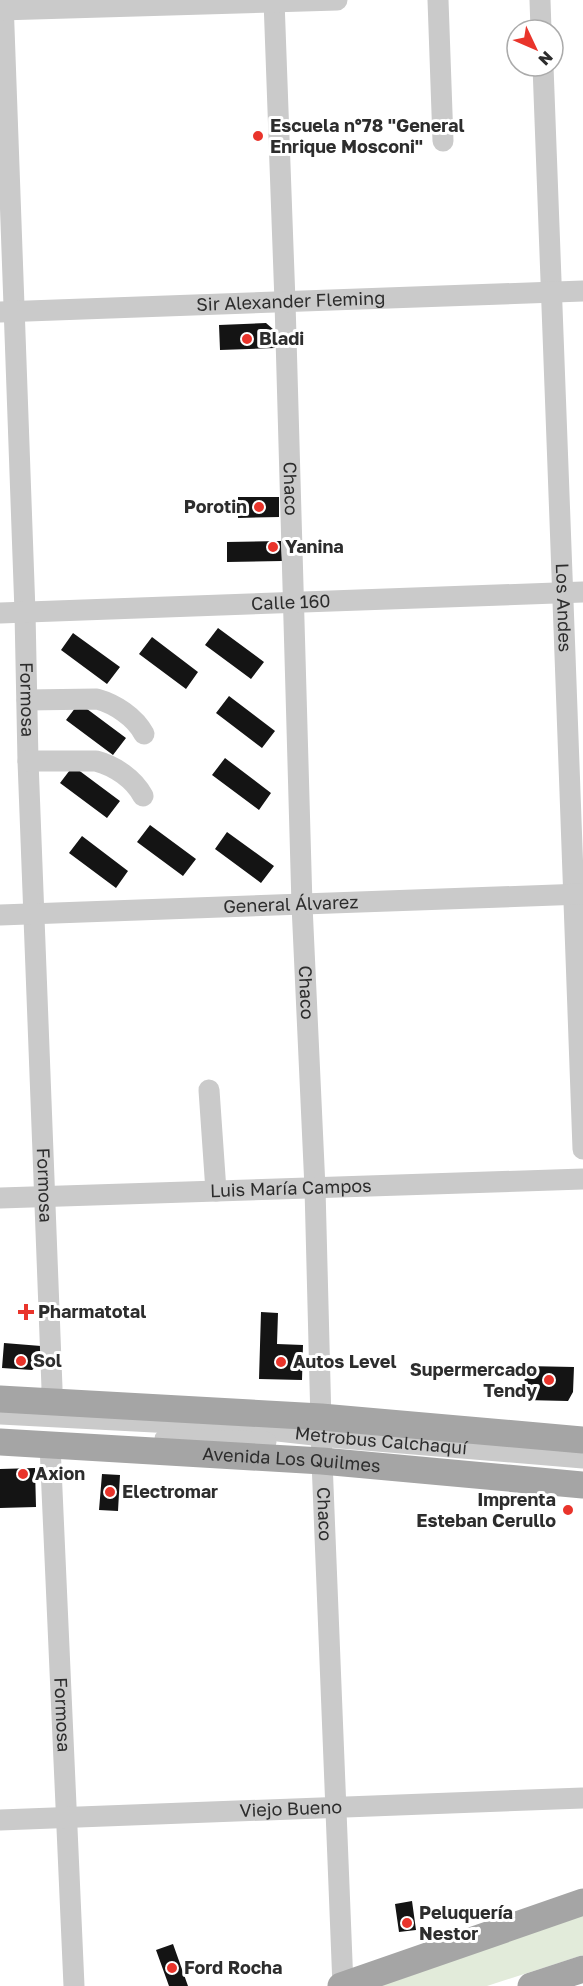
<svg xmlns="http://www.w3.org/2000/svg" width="583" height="1986" font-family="'Golos Text',sans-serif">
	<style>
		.green { fill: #e2ebda }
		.building { fill: #141414 }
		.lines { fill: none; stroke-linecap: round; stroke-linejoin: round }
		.minor { stroke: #cacaca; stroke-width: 21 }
		.major { stroke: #a5a5a5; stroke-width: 27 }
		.poi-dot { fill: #e9342b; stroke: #fff; stroke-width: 2 }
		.labels { text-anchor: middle; stroke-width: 6; stroke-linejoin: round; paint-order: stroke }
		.poi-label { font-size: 18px; font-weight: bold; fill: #2d2d2d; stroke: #fff; text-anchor: start }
		.street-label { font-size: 18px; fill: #2d2d2d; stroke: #fff }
	</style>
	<rect width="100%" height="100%" fill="#fff"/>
	<path class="green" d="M583,1911V1955L487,1986H367Z"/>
	<path class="building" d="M266,323L274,330L275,348L220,350L219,325Z
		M238,497H279V517L238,518Z
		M281,541L282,561L227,562V542Z
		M218,628L264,662L251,679L205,645Z
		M73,633L120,667L107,684L61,650Z
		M152,637L198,672L186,689L139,654Z
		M229,696L275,731L262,748L216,713Z
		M79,703L126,738L113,755L66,720Z
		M225,758L271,793L259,810L212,775Z
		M73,766L120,801L107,818L60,783Z
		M150,825L196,859L183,876L137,842Z
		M227,832L274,866L261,883L215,849Z
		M82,836L128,871L116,888L69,853Z
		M261,1312L278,1313L277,1344L303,1345L302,1380L259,1379Z
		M4,1343L41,1346L40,1364L32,1370L2,1368Z
		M525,1366L574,1367L573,1392L568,1401L524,1400Z
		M35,1468L36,1507L0,1508V1469Z
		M102,1474L120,1475L118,1511L99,1510Z
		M412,1901L416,1930L399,1932L395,1904Z
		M173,1944L188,1986H169L156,1950Z"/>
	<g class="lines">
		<g class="minor">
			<path id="s1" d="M3,0L25,612L28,761L52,1388L49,1401L65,1404"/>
			<path id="s2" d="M274,0L285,302L302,905L315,1188L322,1461L343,1986"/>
			<path d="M438,0L443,141"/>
			<path d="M540,0L541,30"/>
			<path d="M0,10L337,0"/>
			<path id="s3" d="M543,66C559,427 568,788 583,1149"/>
			<path id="s4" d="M0,312L583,291"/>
			<path id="s5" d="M0,613L583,592"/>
			<path d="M27,700L97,699C115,704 135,717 144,734"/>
			<path d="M28,761H96C115,766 134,779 143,796"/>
			<path id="s6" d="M0,915L583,894"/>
			<path d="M209,1090L216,1191"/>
			<path id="s7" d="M0,1198L583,1179"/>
			<path id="s8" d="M0,1414L231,1426L341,1438L583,1458"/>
			<path d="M165,1439L266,1442"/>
			<path id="s9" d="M50,1445L74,1986"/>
			<path id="s10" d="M0,1820L583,1798"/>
		</g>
		<g class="major">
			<path d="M0,1399L321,1417L583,1440"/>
			<path id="s11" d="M0,1442L322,1461L583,1485"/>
			<path d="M341,1986L583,1902"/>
			<path d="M531,1986L583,1969"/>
		</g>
	</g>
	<g class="poi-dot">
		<circle cx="258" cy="136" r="6"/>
		<circle cx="247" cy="339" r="6"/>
		<circle cx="259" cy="507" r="6"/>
		<circle cx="273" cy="547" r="6"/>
		<path d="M23 1303h6v6h6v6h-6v6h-6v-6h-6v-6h6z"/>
		<circle cx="21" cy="1361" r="6"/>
		<circle cx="281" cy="1362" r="6"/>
		<circle cx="549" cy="1380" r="6"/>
		<circle cx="23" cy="1474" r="6"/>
		<circle cx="110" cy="1492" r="6"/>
		<circle cx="568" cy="1510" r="6"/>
		<circle cx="407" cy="1923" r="6"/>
		<circle cx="172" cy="1968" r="6"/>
	</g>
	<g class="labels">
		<g class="poi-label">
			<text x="270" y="132">Escuela n°78 "General<tspan x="270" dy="21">Enrique Mosconi"</tspan></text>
			<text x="259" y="345">Bladi</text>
			<text x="247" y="513" text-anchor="end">Porotin</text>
			<text x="285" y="553">Yanina</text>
			<text x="38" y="1318">Pharmatotal</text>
			<text x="33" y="1367">Sol</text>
			<text x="293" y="1368">Autos Level</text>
			<text x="537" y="1376" text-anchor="end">Supermercado<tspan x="537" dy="21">Tendy</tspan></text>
			<text x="35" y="1480">Axion</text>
			<text x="122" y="1498">Electromar</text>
			<text x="556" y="1506" text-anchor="end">Imprenta<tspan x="556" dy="21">Esteban Cerullo</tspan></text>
			<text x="419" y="1919">Peluquería<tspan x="419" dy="21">Nestor</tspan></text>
			<text x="184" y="1974">Ford Rocha</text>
		</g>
		<g class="street-label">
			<text dy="6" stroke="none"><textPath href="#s4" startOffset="291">Sir Alexander Fleming</textPath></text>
			<text dy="6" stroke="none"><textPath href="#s2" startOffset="489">Chaco</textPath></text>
			<text dy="6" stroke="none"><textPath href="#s5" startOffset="291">Calle 160</textPath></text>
			<text dy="6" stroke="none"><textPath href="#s3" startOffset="542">Los Andes</textPath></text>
			<text dy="6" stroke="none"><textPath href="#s1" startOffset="700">Formosa</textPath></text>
			<text dy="6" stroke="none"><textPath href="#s6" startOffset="291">General Álvarez</textPath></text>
			<text dy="6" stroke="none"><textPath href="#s2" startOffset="993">Chaco</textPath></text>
			<text dy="6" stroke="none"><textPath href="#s1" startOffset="1186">Formosa</textPath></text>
			<text dy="6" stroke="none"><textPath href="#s7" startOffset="291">Luis María Campos</textPath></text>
			<text dy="6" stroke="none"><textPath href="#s8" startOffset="382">Metrobus Calchaquí</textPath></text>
			<text dy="6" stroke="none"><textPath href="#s11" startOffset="292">Avenida Los Quilmes</textPath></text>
			<text dy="6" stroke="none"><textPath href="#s2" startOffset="1515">Chaco</textPath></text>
			<text dy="6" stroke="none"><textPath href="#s9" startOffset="270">Formosa</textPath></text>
			<text dy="6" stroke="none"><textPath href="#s10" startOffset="291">Viejo Bueno</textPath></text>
		</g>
	</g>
	<g transform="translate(535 48) rotate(134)"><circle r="28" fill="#ffffff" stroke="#ababab" stroke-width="1.5"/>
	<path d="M0-4.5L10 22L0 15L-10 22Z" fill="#e9342b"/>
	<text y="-9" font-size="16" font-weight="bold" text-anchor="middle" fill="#2d2d2d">N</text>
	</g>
</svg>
